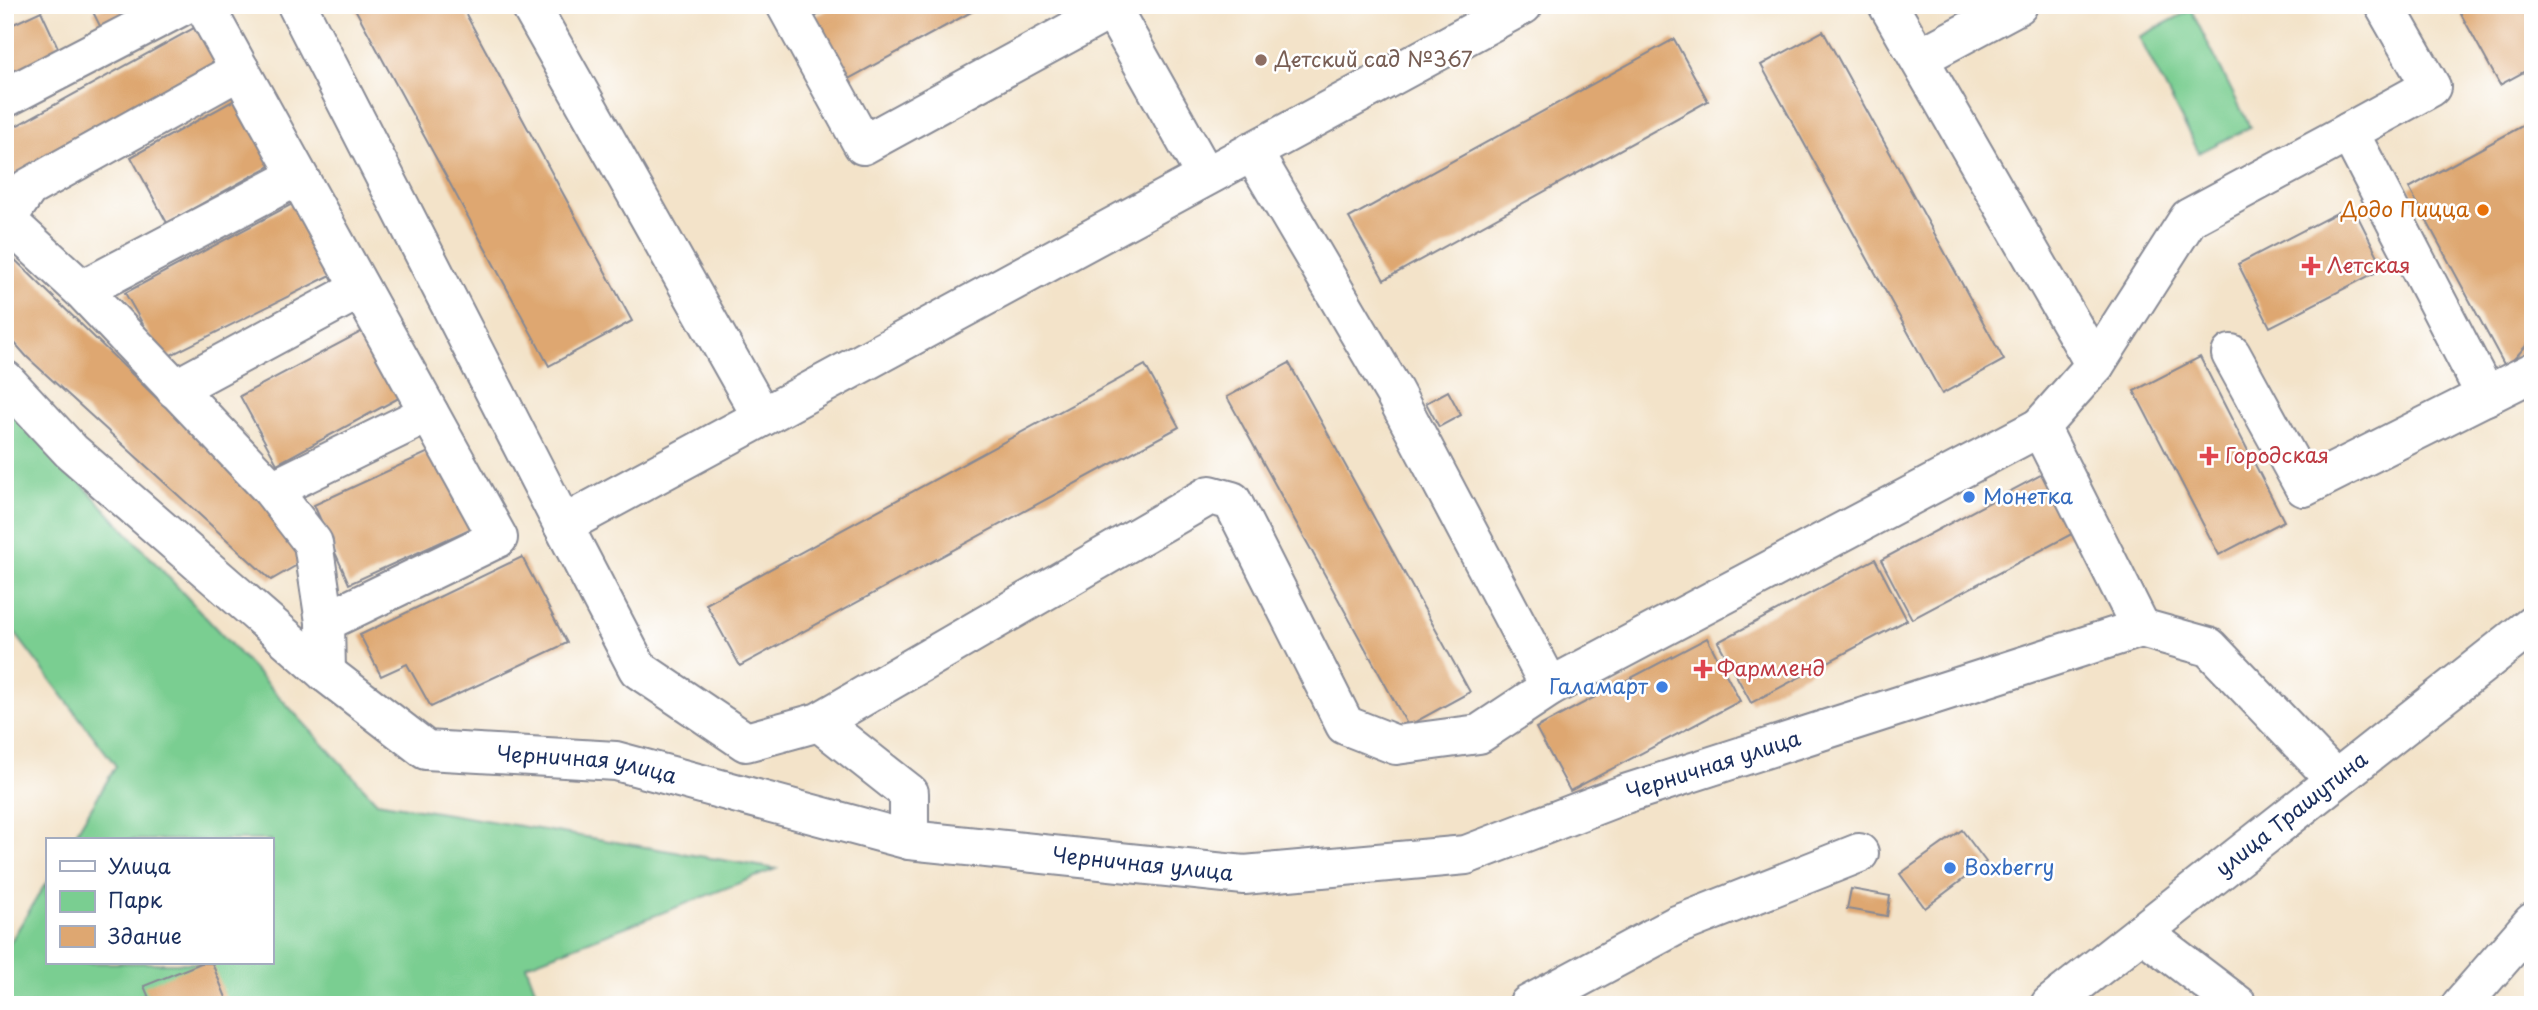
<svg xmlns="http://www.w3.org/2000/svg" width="2538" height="1010" font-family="'Playpen Sans',sans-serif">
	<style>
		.green { fill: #7ace91; stroke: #4a7e78; stroke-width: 2 }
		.building { fill: #dea771 }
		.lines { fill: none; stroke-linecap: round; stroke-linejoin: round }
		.minor-casing { stroke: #878994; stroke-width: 42 }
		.minor { stroke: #fff; stroke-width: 38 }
		.education-dot { fill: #8d6e63; stroke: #fff; stroke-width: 2.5 }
		.food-dot { fill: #e8710a; stroke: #fff; stroke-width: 2.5 }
		.health-dot { fill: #e0444e; stroke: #fff; stroke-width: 2.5 }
		.shop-dot { fill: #3f7fe0; stroke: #fff; stroke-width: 2.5 }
		.labels { text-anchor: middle; stroke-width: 5; stroke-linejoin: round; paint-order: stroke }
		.education-label { font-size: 21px; fill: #785e54; stroke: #fff; text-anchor: start }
		.food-label { font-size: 21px; fill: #c56008; stroke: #fff; text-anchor: end }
		.health-label { font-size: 21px; fill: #be3a42; stroke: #fff; text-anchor: start }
		.shop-label { font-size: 21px; fill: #366cbe; stroke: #fff; text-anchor: start }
		.street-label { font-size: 21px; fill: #1b2f5e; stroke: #fff }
	</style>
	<rect width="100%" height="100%" fill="#fff"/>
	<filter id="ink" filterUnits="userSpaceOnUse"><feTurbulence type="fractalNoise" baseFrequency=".0143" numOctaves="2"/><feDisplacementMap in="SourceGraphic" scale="14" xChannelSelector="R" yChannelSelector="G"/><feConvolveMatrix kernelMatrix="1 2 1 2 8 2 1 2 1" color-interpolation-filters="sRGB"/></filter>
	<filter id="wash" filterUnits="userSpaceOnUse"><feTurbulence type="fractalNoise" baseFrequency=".00686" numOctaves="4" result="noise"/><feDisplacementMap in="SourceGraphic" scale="28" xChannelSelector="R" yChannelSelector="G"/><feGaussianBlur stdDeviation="1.57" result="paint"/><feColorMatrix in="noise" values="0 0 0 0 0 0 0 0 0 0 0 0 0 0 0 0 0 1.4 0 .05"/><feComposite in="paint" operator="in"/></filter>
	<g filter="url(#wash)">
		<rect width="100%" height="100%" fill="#f3e3c9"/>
		<path class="green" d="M2191,10L2250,127L2199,153L2139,37Z
			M5,401L377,802L776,869L526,965L541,1005H5V951L47,881V963H271V840H72L116,766L5,620Z"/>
		<g id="blocks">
			<path class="building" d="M107,5H154L103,32L93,12Z
				M353,5H461L632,321L549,366Z
				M836,5H984L845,81L811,19Z
				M2456,5H2533V67L2500,85Z
				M41,11L61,54L5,80V28Z
				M201,24L223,59L5,180V132Z
				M1823,31L2004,360L1942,394L1761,65Z
				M1674,39L1708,101L1384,280L1349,218Z
				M240,97L277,162L167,223L131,157Z
				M2533,120V338L2506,368L2409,188Z
				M296,202L335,273L163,359L125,293Z
				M2352,205L2384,268L2270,327L2238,264Z
				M5,250L271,510L304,561L271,580L27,357L5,332Z
				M372,326L408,393L277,464L240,396Z
				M2200,357L2284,521L2219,555L2134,391Z
				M1289,363L1470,692L1408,726L1227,397Z
				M1145,365L1179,427L740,666L706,604Z
				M1448,391L1461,415L1439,427L1426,403Z
				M433,450L472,528L349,584L314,505Z
				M2050,470L2081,529L1912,619L1881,560Z
				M522,557L567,643L431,707L407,664L381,676L360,635Z
				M1875,559L1907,620L1751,703L1718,642Z
				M1707,638L1740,701L1570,791L1536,728Z
				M1962,830L1986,862L1925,908L1900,874Z
				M1851,889L1890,896L1887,916L1847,909Z
				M201,963H212L229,1005H152L144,986Z"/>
		</g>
	</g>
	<g filter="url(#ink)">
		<use href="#blocks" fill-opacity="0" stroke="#878994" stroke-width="2"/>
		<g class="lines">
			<defs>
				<g id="minor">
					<path d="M204,5L498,538L325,622"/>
					<path d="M297,5L563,525"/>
					<path d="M530,5L762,417"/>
					<path d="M786,5L863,145L1112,9L1205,175"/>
					<path d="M1888,5L2095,365"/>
					<path d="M2384,5L2431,87L2349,132L2486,396"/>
					<path d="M1919,58L2018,5"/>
					<path d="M240,70L28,188L6,220L82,290L272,490L313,543L325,622L326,673"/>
					<path d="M5,98L184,5"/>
					<path d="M1252,151L1394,392L1550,687L1479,734L1396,745L1345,725L1232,501L1210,495L819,722L746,742L638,669L563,525L1523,5"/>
					<path d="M82,290L298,176"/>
					<path d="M2231,354L2304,487L2533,372"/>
					<path id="s1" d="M5,380L71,451L326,673L426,750L616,761L909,840L1244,875L1466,855L1625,794L2141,628L2209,647L2335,779"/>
					<path d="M175,389L360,289"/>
					<path d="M272,490L429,413"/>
					<path d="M2141,628L2040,427L2095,365L2189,218L2349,132"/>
					<path d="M1550,687L2040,427"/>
					<path d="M819,722L909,793V840"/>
					<path d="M2142,932L2238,1005"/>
					<path d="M1528,1005L1677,925L1859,853"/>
					<path id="s2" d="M2050,1005L2533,624"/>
					<path d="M2461,1005L2533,922"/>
				</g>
			</defs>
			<use href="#minor" class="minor-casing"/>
			<use href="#minor" class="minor"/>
		</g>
	</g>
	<circle class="education-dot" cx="1261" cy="60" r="7"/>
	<circle class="food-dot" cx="2483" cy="210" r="7"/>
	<g class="health-dot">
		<path d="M2307.5 255.5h7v7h7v7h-7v7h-7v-7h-7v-7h7z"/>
		<path d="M2205.5 445.5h7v7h7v7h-7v7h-7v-7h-7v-7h7z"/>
		<path d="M1699.5 658.5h7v7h7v7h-7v7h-7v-7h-7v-7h7z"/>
	</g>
	<g class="shop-dot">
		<circle cx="1969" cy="497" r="7"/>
		<circle cx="1662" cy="687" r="7"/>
		<circle cx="1950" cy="868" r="7"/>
	</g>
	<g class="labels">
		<g class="education-label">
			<text x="1275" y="67">Детский сад №367</text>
		</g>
		<g class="food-label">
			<text x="2469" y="217">Додо Пицца</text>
		</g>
		<g class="health-label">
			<text x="2327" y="273">Летская</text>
			<text x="2225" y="463">Городская</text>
			<text x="1717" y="676">Фармленд</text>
		</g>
		<g class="shop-label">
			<text x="1983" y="504">Монетка</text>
			<text x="1648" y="694" text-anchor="end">Галамарт</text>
			<text x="1964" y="875">Boxberry</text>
		</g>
		<g class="street-label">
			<text dy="7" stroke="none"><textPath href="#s1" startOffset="1878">Черничная улица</textPath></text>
			<text dy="7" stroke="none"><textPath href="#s1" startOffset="723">Черничная улица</textPath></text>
			<text dy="7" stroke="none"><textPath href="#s2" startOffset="308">улица Трашутина</textPath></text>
			<text dy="7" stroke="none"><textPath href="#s1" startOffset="1290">Черничная улица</textPath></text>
		</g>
	</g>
	<rect width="2538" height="1010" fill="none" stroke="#fff" stroke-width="28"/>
	<rect x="46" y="838" width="228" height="126" fill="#ffffff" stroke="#a4acbf" stroke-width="2"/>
	<rect x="60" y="861" width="35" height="10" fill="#ffffff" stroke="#a4acbf" stroke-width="2"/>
	<text x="108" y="874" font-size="21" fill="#1b2f5e">Улица</text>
	<rect x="60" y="891" width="35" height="21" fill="#7ace91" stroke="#a4acbf" stroke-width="2"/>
	<text x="108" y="908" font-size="21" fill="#1b2f5e">Парк</text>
	<rect x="60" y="926" width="35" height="21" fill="#dea771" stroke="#a4acbf" stroke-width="2"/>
	<text x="108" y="944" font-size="21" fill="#1b2f5e">Здание</text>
</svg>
